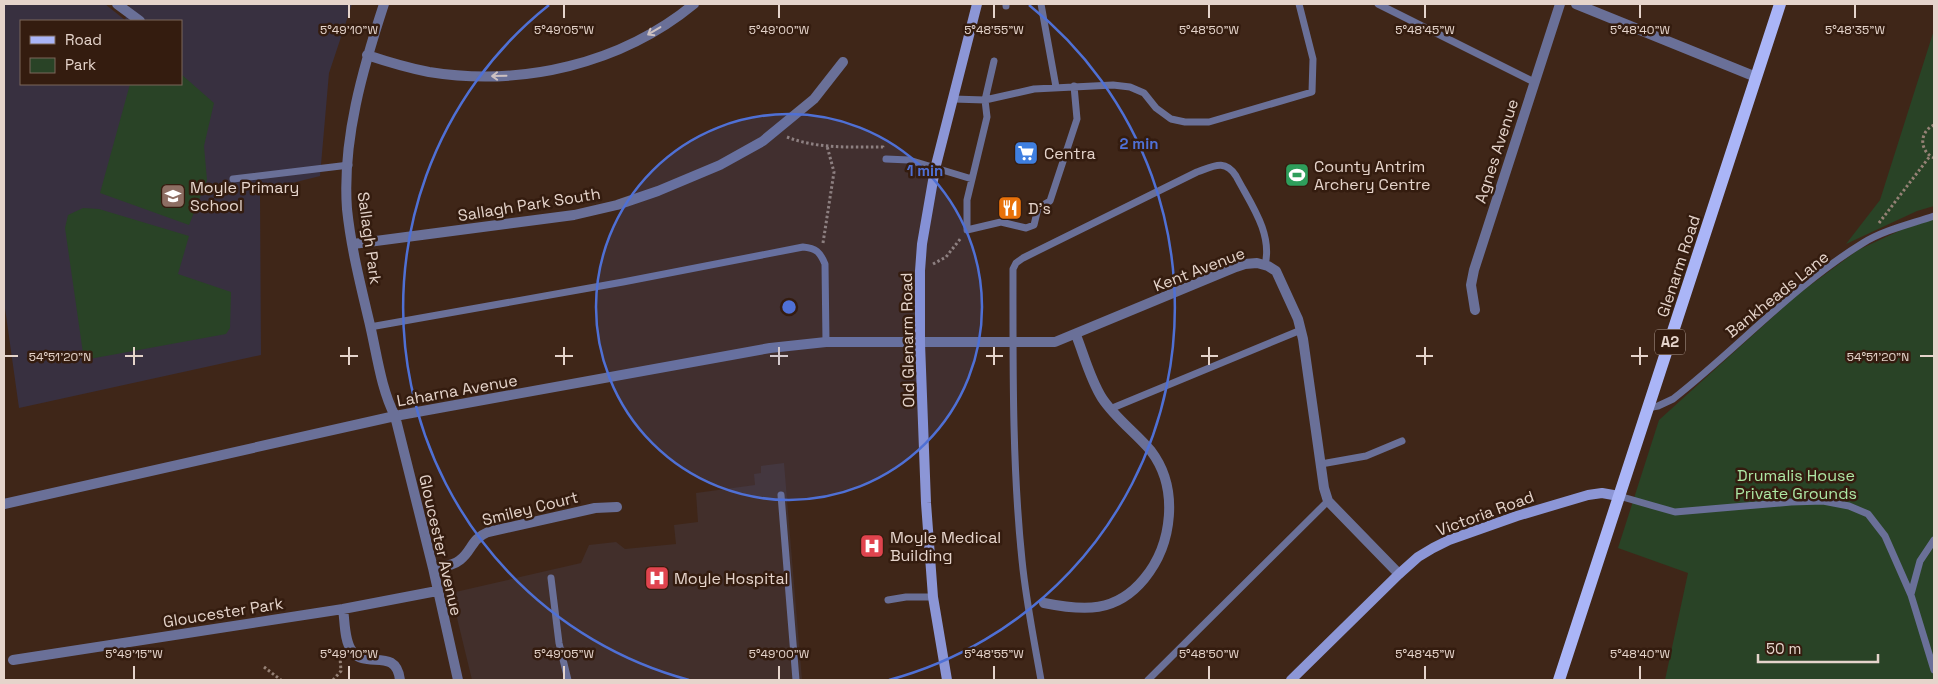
<svg xmlns="http://www.w3.org/2000/svg" width="1938" height="684" font-family="'Space Grotesk',sans-serif">
	<style>
		.education { fill: #383040; fill-rule: evenodd }
		.medical { fill: #422f2b }
		.green { fill: #294326 }
		.lines { fill: none; stroke-linecap: round; stroke-linejoin: round }
		.path { stroke: #968276; stroke-width: 3; stroke-dasharray: 2.5 2.5; stroke-linecap: butt }
		.lane { stroke: #6a7098; stroke-width: 7 }
		.street { stroke: #6a7098; stroke-width: 10 }
		.secondary { stroke: #8c96d6; stroke-width: 10 }
		.primary { stroke: #aab5f7; stroke-width: 12 }
		.oneway { stroke: #ccc0c1 }
		.ticks { fill: none; stroke: #e5d4cb; stroke-width: 2 }
		.ring { fill: none; stroke: #4f70d5; stroke-width: 2.5 }
		.labels { text-anchor: middle; stroke-width: 5; stroke-linejoin: round; paint-order: stroke }
		.shield { fill: #341c0f; stroke: #b09d93; stroke-width: 1 }
		.shield-label { font-size: 15px; font-weight: bold; fill: #e5d4cb }
		.street-label { font-size: 16px; fill: #e5d4cb; stroke: #341c0f }
		.poi-label { font-size: 16px; fill: #e5d4cb; stroke: #341c0f; text-anchor: start }
		.park-label { font-size: 16px; fill: #ade7a4; stroke: #341c0f }
		.ticks-label { font-size: 12px; text-anchor: middle; fill: #e5d4cb; stroke: #341c0f; stroke-width: 5; stroke-linejoin: round; paint-order: stroke }
		.centre { fill: #4f70d5; stroke: #341c0f; stroke-width: 2.5 }
		.ring-label { font-size: 15px; text-anchor: middle; font-weight: bold; fill: #4f70d5; stroke: #341c0f; stroke-width: 5; stroke-linejoin: round; paint-order: stroke }
	</style>
	<rect width="100%" height="100%" fill="#3f2618"/>
	<path class="education" d="M4,4H105L125,20L130,4H352L329,73L320,176L260,191L261,355L19,408L4,301ZM21,21H181V84H21Z"/>
	<path class="medical" d="M784,463L802,680H472L451,593L581,563L589,545L616,542L625,549L676,544L674,525L698,522L696,493L755,485L754,474L761,473V466Z"/>
	<path class="green" d="M1934,30V206L1917,211L1846,244L1880,200Z
		M181,74L214,103L204,146L207,180L189,225L100,193L130,84H181Z
		M83,208L99,209L189,236L178,274L231,292L230,328L226,334L84,360L65,228L68,215Z
		M1934,219V680H1665L1688,573L1618,548L1659,420L1797,295L1858,250L1901,230Z"/>
	<g class="lines">
		<path class="path" d="M1934,125C1919,132 1919,151 1934,158
			M787,137C817,149 851,147 883,147V149
			M1879,223L1930,156
			M823,243L834,172L827,146
			M933,264L946,257L961,238
			M264,667L281,680
			M333,680L341,671L340,657"/>
		<path class="lane" d="M1041,4L1056,87
			M1378,4L1534,82
			M1006,6V4
			M994,61L985,100L987,117L967,200V230L1001,222L1026,228L1034,225L1038,208L1050,201L1077,119L1074,86
			M953,99L985,100L1034,89L1113,85L1130,87L1144,93L1156,108L1171,119L1185,122H1209L1312,92L1313,59L1299,4
			M886,159L909,160L972,179
			M233,179L349,165
			M370,327L623,282L803,247C816,248 820,252 825,264L826,342
			M1647,408L1658,406L1673,399C1737,349 1793,286 1863,243C1884,230 1911,224 1934,216
			M1110,409L1301,330
			M1321,464L1366,456L1402,441
			M781,495L796,680
			M1619,496L1675,512L1791,502L1823,501L1849,506L1868,514L1885,536L1911,595L1934,670
			M551,578L559,643L568,680
			M1911,594L1920,561L1934,540
			M888,600L906,597H933
			M1041,680C1034,640 1026,601 1022,560C1012,464 1013,365 1013,269L1016,263L1023,258L1197,172C1214,166 1225,159 1236,176C1250,203 1273,233 1265,265
			M1148,680L1328,501"/>
		<path class="street" d="M117,4L140,21
			M384,4C363,68 342,140 347,209C351,248 361,287 370,325C377,355 381,389 395,416L433,568L458,680
			M1576,4L1756,77
			M367,55C388,62 408,68 429,72C522,87 621,64 694,4
			M353,244L574,215L617,205L658,191L720,165L763,141L814,99L843,62
			M1475,310L1471,285L1474,270L1560,4
			M4,504L395,416L770,348L826,342H1055L1236,267L1245,264L1257,263L1268,266L1276,271L1298,319L1303,339L1324,488L1328,501L1399,574
			M433,568C442,566 453,566 460,560C472,551 471,539 488,532L595,508L617,507
			M1044,603C1084,611 1116,613 1144,579C1173,544 1179,488 1151,451C1136,433 1115,418 1102,398C1090,379 1084,355 1076,335
			M343,609C345,621 344,641 352,651C365,670 396,646 400,680
			M13,660L343,609L437,591"/>
		<path class="secondary" d="M947,680L933,597L926,503L920,343V271L922,244L935,169L977,4
			M1291,680L1399,574L1418,557L1433,548L1449,540L1517,516L1588,495L1602,493L1619,496"/>
		<path class="primary" d="M1559,680L1780,4"/>
	</g>
	<defs><path id="oneway-shaft" d="M-6 0H5M1.5-3L5.5 0L1.5 3" fill="none" stroke-width="1.6" stroke-linecap="round" stroke-linejoin="round" transform="scale(1.25)"/></defs>
	<g class="oneway">
		<use href="#oneway-shaft" transform="translate(654 31) rotate(149)"/>
		<use href="#oneway-shaft" transform="translate(499 76) rotate(179)"/>
	</g>
	<path class="ticks" d="M349,5V18M564,5V18M779,5V18M994,5V18M1209,5V18M1425,5V18M1640,5V18M1855,5V18M134,347V365M349,347V365M564,347V365M779,347V365M994,347V365M1209,347V365M1425,347V365M1640,347V365M5,356H18M125,356H143M340,356H358M555,356H573M770,356H788M986,356H1003M1201,356H1218M1416,356H1433M1631,356H1648M1920,356H1933M134,666V679M349,666V679M564,666V679M779,666V679M994,666V679M1209,666V679M1425,666V679M1640,666V679"/>
	<circle cx="789" cy="307" r="193" fill="#4f70d5" fill-opacity=".12"/>
	<g class="ring">
		<circle cx="789" cy="307" r="193"/>
		<path d="M689 680A386 386 0 0 1 549 5M1029 5A386 386 0 0 1 889 680"/>
	</g>
	<defs>
		<symbol id="supermarket-square" viewBox="-11 -11 22 22"><rect x="-9" y="-9" width="18" height="18" rx="4" fill="#3f7fe0" stroke="#341c0f"/><path d="M-6-5.5h2.5l.6 2H6L4.5 2H-2.5L-4.4-4H-6ZM-1.5 3.2a1.3 1.3 0 1 0 .1 0ZM3 3.2a1.3 1.3 0 1 0 .1 0Z" fill="#fff"/></symbol>
		<symbol id="stadium-square" viewBox="-11 -11 22 22"><rect x="-9" y="-9" width="18" height="18" rx="4" fill="#2e9e5b" stroke="#341c0f"/><path d="M0-5a6.5 5 0 1 0 0 10a6.5 5 0 1 0 0-10ZM-3.5-1.8h7v3.6h-7Z" fill="#fff"/></symbol>
		<symbol id="school-square" viewBox="-11 -11 22 22"><rect x="-9" y="-9" width="18" height="18" rx="4" fill="#8d6e63" stroke="#341c0f"/><path d="M0-5L7-2L0 1L-7-2ZM-4 1L0 2.5L4 1V4Q0 6-4 4Z" fill="#fff"/></symbol>
		<symbol id="restaurant-square" viewBox="-11 -11 22 22"><rect x="-9" y="-9" width="18" height="18" rx="4" fill="#e8710a" stroke="#341c0f"/><path d="M-5-6h1v4h1v-4h1v4h1v-4h1v5L-1.5 .5V6h-2V.5L-5-1ZM5-6V6H3V1.5H1.5Q1.5-4 5-6Z" fill="#fff"/></symbol>
		<symbol id="hospital-square" viewBox="-11 -11 22 22"><rect x="-9" y="-9" width="18" height="18" rx="4" fill="#e0444e" stroke="#341c0f"/><path d="M-5-5h3v3.5h4V-5h3V5h-3V1.5h-4V5h-3Z" fill="#fff"/></symbol>
	</defs>
	<g fill-rule="evenodd">
		<use href="#supermarket-square" x="1012" y="139" width="28" height="28"/>
		<use href="#stadium-square" x="1283" y="161" width="28" height="28"/>
		<use href="#school-square" x="159" y="182" width="28" height="28"/>
		<use href="#restaurant-square" x="996" y="194" width="28" height="28"/>
		<use href="#hospital-square" x="858" y="532" width="28" height="28"/>
		<use href="#hospital-square" x="643" y="564" width="28" height="28"/>
	</g>
	<g class="labels">
		<rect class="shield" x="1655" y="329.5" width="30" height="25" rx="4"/>
		<g class="shield-label">
			<text x="1670" y="347">A2</text>
		</g>
		<g class="street-label">
			<text transform="translate(1496 151) rotate(-72)" y="6">Agnes Avenue</text>
			<text transform="translate(529 204) rotate(-9)" y="6">Sallagh Park South</text>
			<text transform="translate(370 238) rotate(82)" y="6">Sallagh Park</text>
			<text transform="translate(1678 266) rotate(-72)" y="6">Glenarm Road</text>
			<text transform="translate(1199 269) rotate(-21)" y="6">Kent Avenue</text>
			<text transform="translate(1777 294) rotate(-39)" y="6">Bankheads Lane</text>
			<text transform="translate(907 340) rotate(-91)" y="6">Old Glenarm Road</text>
			<text transform="translate(457 390) rotate(-10)" y="6">Laharna Avenue</text>
			<text transform="translate(530 508) rotate(-14)" y="6">Smiley Court</text>
			<text transform="translate(1485 513) rotate(-20)" y="6">Victoria Road</text>
			<text transform="translate(441 545) rotate(77)" y="6">Gloucester Avenue</text>
			<text transform="translate(223 612) rotate(-9)" y="6">Gloucester Park</text>
		</g>
		<g class="poi-label">
			<text x="1044" y="159">Centra</text>
			<text x="1314" y="172">County Antrim<tspan x="1314" dy="18">Archery Centre</tspan></text>
			<text x="190" y="193">Moyle Primary<tspan x="190" dy="18">School</tspan></text>
			<text x="1028" y="214">D's</text>
			<text x="890" y="543">Moyle Medical<tspan x="890" dy="18">Building</tspan></text>
			<text x="674" y="584">Moyle Hospital</text>
		</g>
		<g class="park-label">
			<text x="1796" y="481">Drumalis House<tspan x="1796" dy="18">Private Grounds</tspan></text>
		</g>
	</g>
	<g class="ticks-label">
		<text x="349" y="34">5°49'10"W</text>
		<text x="564" y="34">5°49'05"W</text>
		<text x="779" y="34">5°49'00"W</text>
		<text x="994" y="34">5°48'55"W</text>
		<text x="1209" y="34">5°48'50"W</text>
		<text x="1425" y="34">5°48'45"W</text>
		<text x="1640" y="34">5°48'40"W</text>
		<text x="1855" y="34">5°48'35"W</text>
		<text x="60" y="361">54°51'20"N</text>
		<text x="1878" y="361">54°51'20"N</text>
		<text x="134" y="658">5°49'15"W</text>
		<text x="349" y="658">5°49'10"W</text>
		<text x="564" y="658">5°49'05"W</text>
		<text x="779" y="658">5°49'00"W</text>
		<text x="994" y="658">5°48'55"W</text>
		<text x="1209" y="658">5°48'50"W</text>
		<text x="1425" y="658">5°48'45"W</text>
		<text x="1640" y="658">5°48'40"W</text>
	</g>
	<circle cx="789" cy="307" r="8" class="centre"/>
	<g class="ring-label">
		<text x="1139" y="149">2 min</text>
		<text x="925" y="176">1 min</text>
	</g>
	<rect width="1938" height="684" fill="none" stroke="#e5d4cb" stroke-width="10"/>
	<rect x="20" y="20" width="162" height="65" fill="#341c0f" stroke="#7b665a"/>
	<rect x="30" y="36" width="25" height="8" fill="#aab5f7" stroke="#7b665a"/>
	<text x="65" y="45" font-size="15" fill="#e5d4cb">Road</text>
	<rect x="30" y="58" width="25" height="15" fill="#294326" stroke="#7b665a"/>
	<text x="65" y="70" font-size="15" fill="#e5d4cb">Park</text>
	<path d="M1758 654v8h120v-8" fill="none" stroke="#e5d4cb" stroke-width="2.5"/>
	<text x="1766" y="654" font-size="15" fill="#e5d4cb" stroke="#341c0f" stroke-width="4" paint-order="stroke">50 m</text>
</svg>
